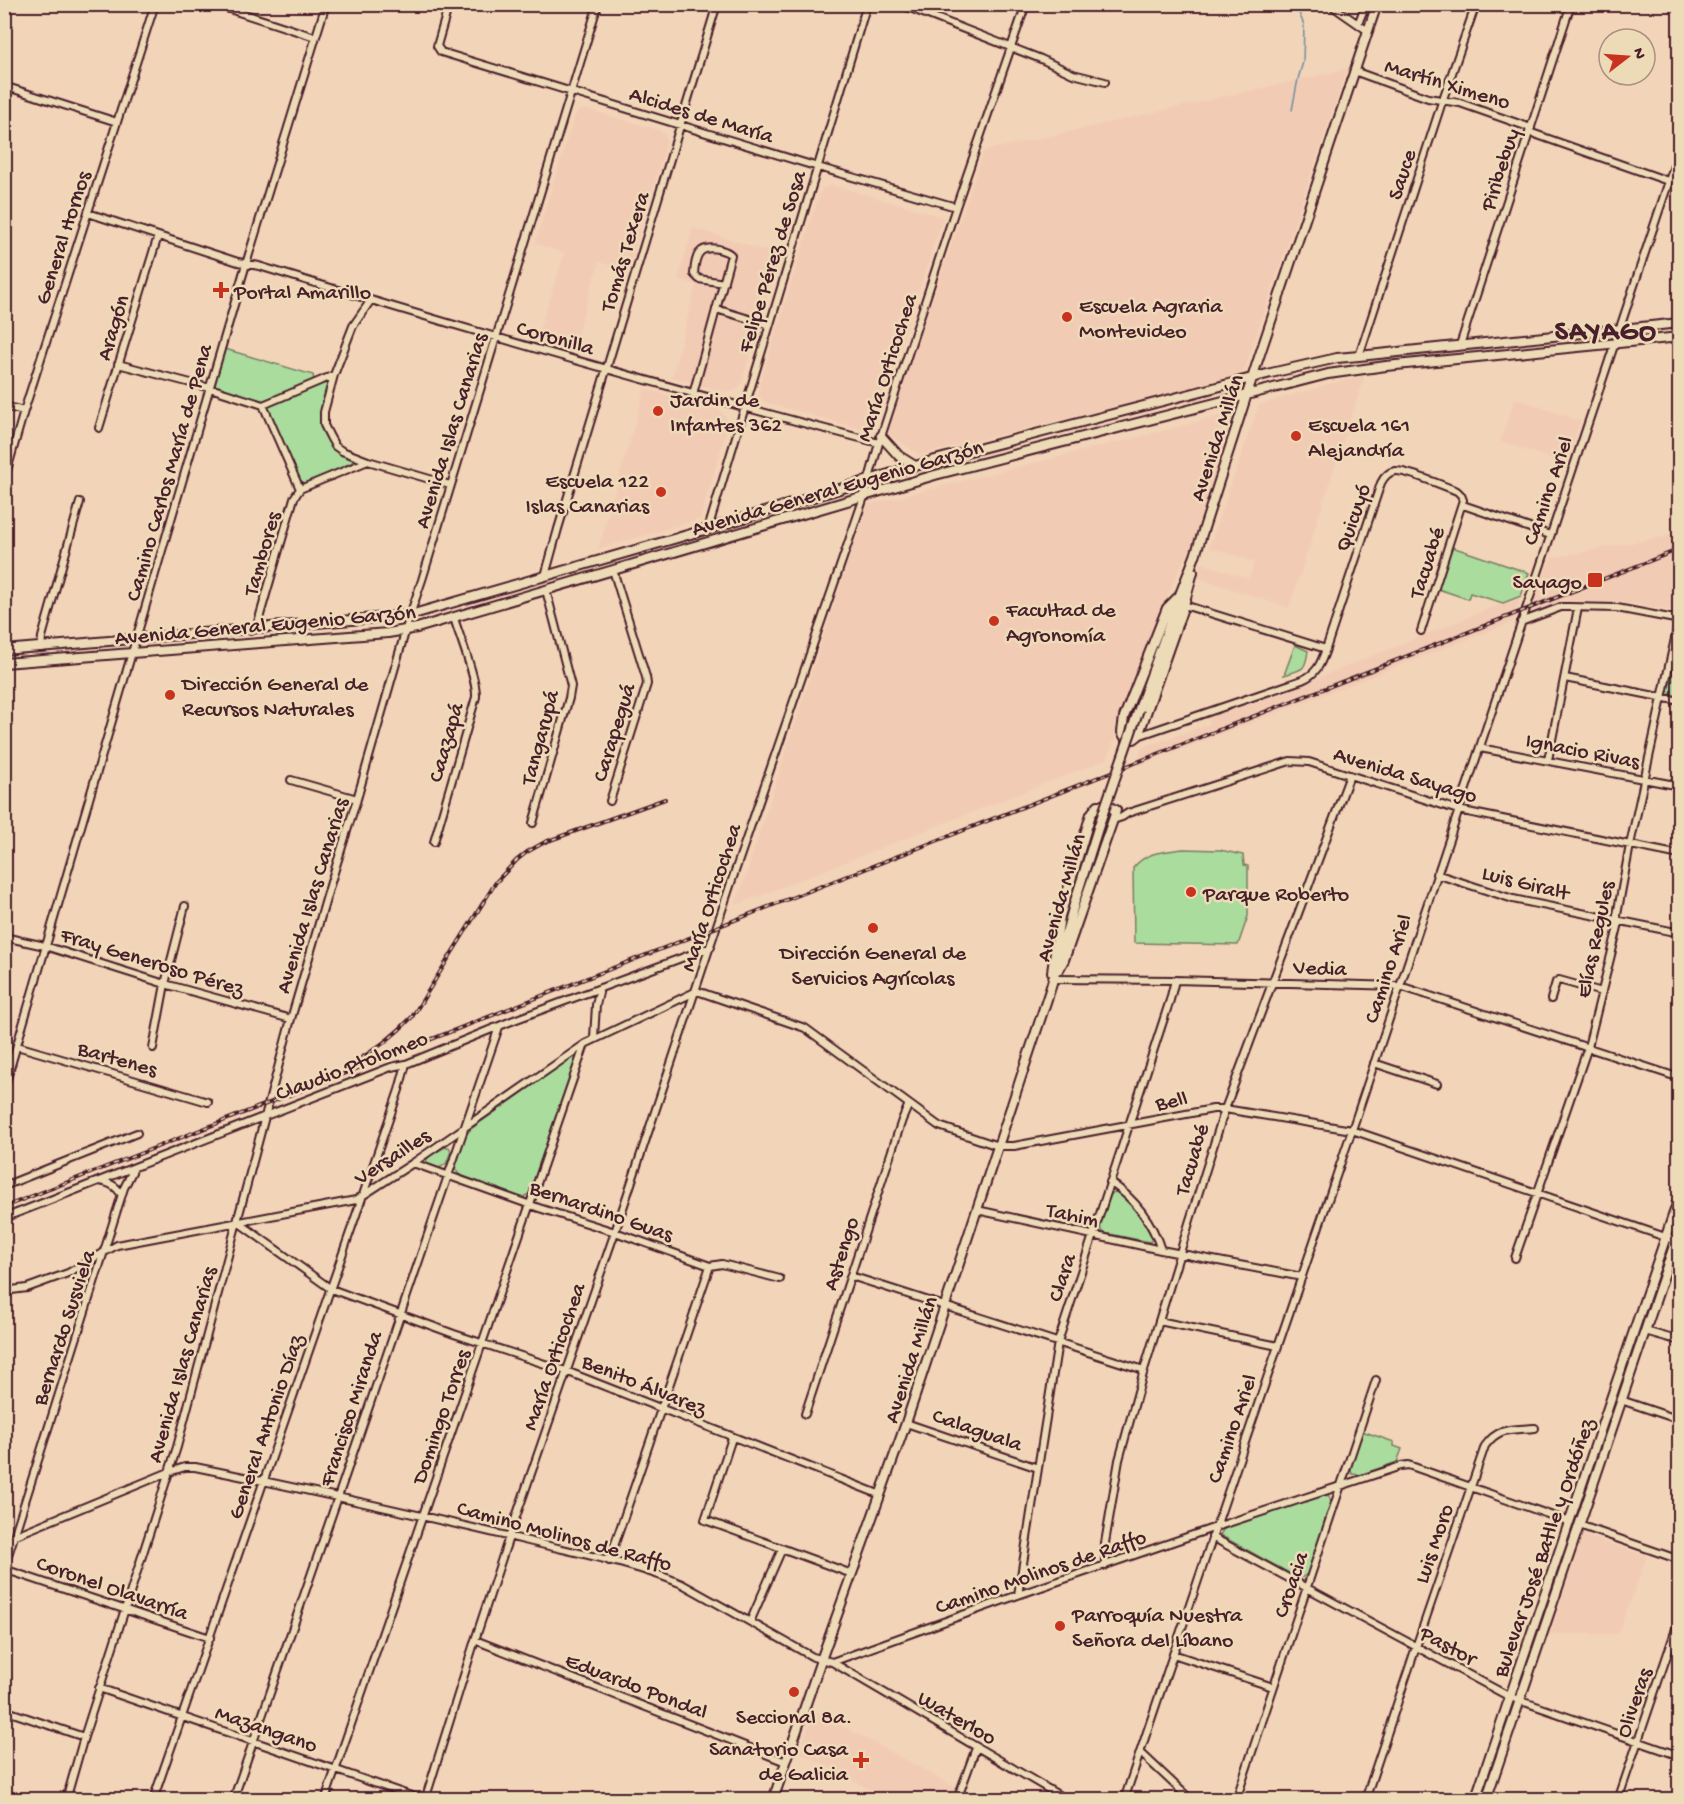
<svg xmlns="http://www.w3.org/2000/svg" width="1684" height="1804" font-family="'Gochi Hand',sans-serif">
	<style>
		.built { fill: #f2cbb5 }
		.green { fill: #aadc9d; stroke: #7a7e64; stroke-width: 1.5 }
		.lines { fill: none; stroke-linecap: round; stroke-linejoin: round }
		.stream { stroke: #718f9e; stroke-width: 1.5 }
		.minor-casing { stroke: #4a1f2b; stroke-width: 10 }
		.major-casing { stroke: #4a1f2b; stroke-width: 12 }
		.minor { stroke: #eddbb8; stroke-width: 6 }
		.major { stroke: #eddbb8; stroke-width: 8 }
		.rail-casing { stroke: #4a1f2b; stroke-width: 4 }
		.rail { stroke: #eddbb8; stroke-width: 1.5; stroke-dasharray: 4.5; stroke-linecap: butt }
		.major-bridge-casing { stroke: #4a1f2b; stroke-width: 12; stroke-linecap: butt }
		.major-bridge { stroke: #eddbb8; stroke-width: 8 }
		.poi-dot { fill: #c8321e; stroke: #eddbb8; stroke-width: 2 }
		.labels { text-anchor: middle; stroke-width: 5; stroke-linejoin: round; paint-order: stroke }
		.street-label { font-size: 22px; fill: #4a1f2b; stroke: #eddbb8 }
		.poi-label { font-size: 22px; fill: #4a1f2b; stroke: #eddbb8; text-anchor: start }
		.district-label { font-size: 28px; font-weight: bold; letter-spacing: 1.5px; fill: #4a1f2b; stroke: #eddbb8 }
	</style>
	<rect width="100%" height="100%" fill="#f2d4b8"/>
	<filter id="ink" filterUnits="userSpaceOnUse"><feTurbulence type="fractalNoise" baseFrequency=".0167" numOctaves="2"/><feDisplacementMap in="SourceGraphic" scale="12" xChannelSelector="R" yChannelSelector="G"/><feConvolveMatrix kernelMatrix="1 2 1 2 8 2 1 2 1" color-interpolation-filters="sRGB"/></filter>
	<g filter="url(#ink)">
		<path class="built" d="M1347,69L1244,371L1239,376L919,455L886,432L984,151Z
			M585,109L659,130L664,134L667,141L628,271L599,262L574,345L538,334L565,253L535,243L573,120L578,111Z
			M832,185L943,217L872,432L764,402L758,396V390L819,194L823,188Z
			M693,228L780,255L741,384L737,389L732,392H726L672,377L696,285L678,279Z
			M1364,377L1289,608L1196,577L1201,563L1249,579L1254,562L1209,547L1259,405L1328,384Z
			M645,389L718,409L726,417L728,425L700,519L598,549Z
			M1515,398L1580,421L1566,464L1500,441Z
			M1229,414L1232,418L1195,540L1175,577L1107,759L736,905L866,505Z
			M1679,534V612L1631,603L1563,601L1536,611L1533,602L1551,558Z
			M1521,596L1513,622L1138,766L1141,748L1210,724L1209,717L1283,692Z
			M1583,1535L1647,1556L1618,1634H1550Z
			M814,1710L955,1787L950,1799H881L882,1796L800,1752Z"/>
		<path class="green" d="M225,349L313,375L314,380L263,401L219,388L214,385Z
			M325,382L327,385C322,403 314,425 329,441C337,449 349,453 357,460L312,481L304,483L300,480L268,407L269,405Z
			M1452,547L1529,573L1521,596L1503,603L1470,593L1468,599L1438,589Z
			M1679,632V697L1670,694L1668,690Z
			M1295,645L1308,651C1305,672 1302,669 1284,675Z
			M1183,849L1220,850L1243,855L1244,865L1248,866V916L1238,945L1134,943L1133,868C1147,851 1163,852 1183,849Z
			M574,1056L577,1057L578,1060L530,1193L524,1197H520L460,1175C457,1172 455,1171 455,1167C454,1157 464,1136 471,1129Z
			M445,1147H449L451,1151L446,1164L439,1168L428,1164L426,1162L427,1159L431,1155Z
			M1114,1192L1123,1194L1141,1214L1153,1237L1150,1242L1104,1233L1101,1230C1098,1220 1105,1198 1114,1192Z
			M1362,1431L1394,1442V1446L1402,1449L1397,1462L1360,1475L1352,1474L1350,1466Z
			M1602,1433L1605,1434L1527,1664L1532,1644Z
			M1323,1494L1329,1496L1331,1502L1308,1573L1303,1577L1298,1578L1220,1535L1223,1530L1230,1525Z"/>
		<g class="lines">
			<path class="stream" d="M1291,4L1299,13L1304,25L1303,62L1298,79L1292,110"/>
			<defs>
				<path id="minor" d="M214,4L315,37
					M449,4L437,46L441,52L818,167L956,207
					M900,4L1041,59L1073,74L1105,82
					M1334,4L1335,8L1368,31
					M1358,24L1366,4
					M1354,71L1428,98L1460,103L1531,128
					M4,86L117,122
					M1529,132L1668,181
					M88,213L238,262L259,266C464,329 671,389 879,443
					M371,300L353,326L334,375L324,412V425L330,437L335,446L342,451L368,461L450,485
					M716,309L769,325
					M1460,345L1571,4
					M1359,356L1443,99L1476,4
					M118,364L210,388L263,405L300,489
					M693,394L731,255C727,251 724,251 718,249C698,245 695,257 694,274L699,279L724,283
					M263,405L334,375
					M4,406L24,411
					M99,428L158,236
					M4,481L24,411L155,4
					M300,489L368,461
					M1463,505L1550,535
					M708,529L867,4
					M545,576L558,529L717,4
					M1184,605L1326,649
					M1521,622L1561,607H1569L1617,608L1680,620
					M256,629L294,498L300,489
					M41,648L42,637L80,502
					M1565,678L1680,701
					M1138,736L1302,680C1317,674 1321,663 1326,649L1381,483C1384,477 1388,472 1395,471C1407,470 1444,486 1457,491L1461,495L1463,500L1421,631
					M1480,748L1680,786
					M1548,760L1578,608
					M291,780L357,799
					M610,801L647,684L646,677L613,570
					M1113,820L1122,817L1128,813L1290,761L1309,762L1458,810L1680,855
					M533,823L569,698L571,686L546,590
					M434,842L476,697C477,679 460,638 454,618
					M1436,874L1513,899L1680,933
					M4,937L45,946L165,984L291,1019
					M1054,979L1175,980L1400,986L1680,1078
					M1551,999L1556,982L1559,980L1602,992
					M594,1038L596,1005L600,988
					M17,1046L208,1102
					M153,1048L165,984L185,906
					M1374,1063L1437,1084
					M4,1089L246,264L326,4
					M413,1163L539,1208L615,1232L710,1266L722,1264L780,1279
					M99,1181C111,1183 116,1186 122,1195
					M4,1186L137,1133
					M977,1210L1161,1250C1152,1221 1135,1199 1110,1182
					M4,1218L391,1067L406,1064L514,1020L711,947
					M238,1222L331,1289L454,1334L566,1371L881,1495
					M1161,1250L1302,1277
					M1515,1258L1588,1047L1618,927L1617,915L1630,845L1679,620
					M851,1276L1144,1370
					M4,1291L27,1288L68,1273L117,1245L356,1200L413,1163L585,1044L697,991L805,1028L939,1126L998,1146H1014L1213,1109H1225L1352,1130L1680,1242
					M1159,1321L1278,1346
					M1645,1331L1680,1341
					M1621,1400L1680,1420
					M805,1414L902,1120L909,1104
					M906,1423L1038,1468
					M732,1438L705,1520L852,1574
					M1579,1525L1680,1560
					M1212,1537L1510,1697L1680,1756
					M4,1540L169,1472L185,1467H195C305,1489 415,1514 524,1540C576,1553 633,1563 682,1584L813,1657L832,1662L1018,1595L1216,1527L1401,1466L1408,1465L1414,1467L1570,1522
					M609,1561L710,1266
					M1105,1566V1543L1119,1460L1144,1370L1190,1220L1225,1109L1350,775
					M4,1568L124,1188L134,1168
					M4,1569L210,1638
					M1018,1595L1058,1342L1170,1000L1175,980
					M750,1622L782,1549
					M475,1640L786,1762
					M1173,1654L1273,1687
					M832,1662L1067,1800
					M99,1688L423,1800
					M4,1710L84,1737
					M1141,1753L1191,1800
					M66,1800L84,1737L177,1447L291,1019L331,882L357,799L410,615L422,580L598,4
					M153,1800L363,1195L399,1090L406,1064
					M233,1800L338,1497L499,1027
					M325,1800L585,1044
					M425,1800L475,1640L509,1537L615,1232L731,883L864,497L879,443L956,207L1026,4
					M957,1800L976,1748
					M1124,1800L1216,1527L1352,1130L1680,148
					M1236,1800L1376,1380
					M1365,1800L1416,1647L1485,1446C1499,1426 1514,1430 1535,1428
					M1618,1800L1680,1617"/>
				<path id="major" d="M881,436L899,456L915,466
					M1177,598L1167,608L1124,717L1122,732L1126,739H1134L1138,736L1184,605L1193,572
					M4,650L410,615L708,529L935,460L1271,373L1337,358L1359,356L1680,323
					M4,663L388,633L417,628L935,475L1328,374L1386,366L1680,337
					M1139,709L1179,597L1195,556L1257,363L1377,4
					M1052,972L1060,916L1091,814L1098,805H1105L1116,810L1115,814L1064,960L1059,969
					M773,1800L821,1660L906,1423L1050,990L1075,901L1099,825
					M1475,1800L1680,1195
					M1486,1800L1680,1228"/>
			</defs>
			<use href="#minor" class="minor-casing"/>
			<use href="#major" class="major-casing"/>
			<use href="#minor" class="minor"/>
			<use href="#major" class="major"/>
			<defs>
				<path id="rail" d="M353,1063C376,1050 394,1036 412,1017L496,882L517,860L527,852L545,842L665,799
					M4,1207L1680,549"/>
			</defs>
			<use href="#rail" class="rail-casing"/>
			<use href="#rail" class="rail"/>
			<defs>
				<path id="major-bridge" d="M1099,825L1139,709"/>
			</defs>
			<use href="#major-bridge" class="major-bridge-casing"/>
			<use href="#major-bridge" class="major-bridge"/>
		</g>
	</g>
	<g class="poi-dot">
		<path d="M218 281h6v6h6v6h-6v6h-6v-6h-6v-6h6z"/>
		<circle cx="1067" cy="317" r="6"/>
		<circle cx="658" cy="411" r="6"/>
		<circle cx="1296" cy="436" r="6"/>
		<circle cx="661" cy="492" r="6"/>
		<rect x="1587" y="572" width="16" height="16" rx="3"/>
		<circle cx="994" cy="621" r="6"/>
		<circle cx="170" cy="695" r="6"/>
		<circle cx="1191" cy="892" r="6"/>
		<circle cx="873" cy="928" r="6"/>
		<circle cx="1060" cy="1626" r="6"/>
		<circle cx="794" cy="1692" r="6"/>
		<path d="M858 1751h6v6h6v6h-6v6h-6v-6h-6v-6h6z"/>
	</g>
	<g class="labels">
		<g class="street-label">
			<text transform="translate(1448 82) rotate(17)" y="8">Martín Ximeno</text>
			<text transform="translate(702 113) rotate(17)" y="8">Alcides de María</text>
			<text transform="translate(1498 169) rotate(-72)" y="8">Piribebuy</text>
			<text transform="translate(1400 174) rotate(-72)" y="8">Sauce</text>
			<text transform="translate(61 237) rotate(-72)" y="8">General Hornos</text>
			<text transform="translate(623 251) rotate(-73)" y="8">Tomás Texera</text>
			<text transform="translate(770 261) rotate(-73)" y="8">Felipe Pérez de Sosa</text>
			<text transform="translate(111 327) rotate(-73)" y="8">Aragón</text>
			<text transform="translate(556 336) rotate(16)" y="8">Coronilla</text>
			<text transform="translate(885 367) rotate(-72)" y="8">María Orticochea</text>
			<text transform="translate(449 430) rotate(-73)" y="8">Avenida Islas Canarias</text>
			<text transform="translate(1215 437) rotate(-72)" y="8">Avenida Millán</text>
			<text transform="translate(167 472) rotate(-74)" y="8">Camino Carlos María de Pena</text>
			<text transform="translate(837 486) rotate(-16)" y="8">Avenida General Eugenio Garzón</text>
			<text transform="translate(1546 490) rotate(-71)" y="8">Camino Ariel</text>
			<text transform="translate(1351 517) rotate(-71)" y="8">Quicuyó</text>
			<text transform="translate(260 553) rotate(-74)" y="8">Tambores</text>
			<text transform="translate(1425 562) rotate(-72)" y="8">Tacuabé</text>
			<text transform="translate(265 623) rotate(-5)" y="8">Avenida General Eugenio Garzón</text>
			<text transform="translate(612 732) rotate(-73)" y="8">Carapeguá</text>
			<text transform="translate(538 737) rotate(-75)" y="8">Tangarupá</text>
			<text transform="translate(444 742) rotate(-74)" y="8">Caazapá</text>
			<text transform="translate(1583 749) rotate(11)" y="8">Ignacio Rivas</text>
			<text transform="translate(1406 773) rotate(17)" y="8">Avenida Sayago</text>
			<text transform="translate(1526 881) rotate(14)" y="8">Luis Giralt</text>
			<text transform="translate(310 895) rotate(-73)" y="8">Avenida Islas Canarias</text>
			<text transform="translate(709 897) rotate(-72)" y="8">María Orticochea</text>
			<text transform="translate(1059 897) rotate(-74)" y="8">Avenida Millán</text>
			<text transform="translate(1593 939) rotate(-78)" y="8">Elías Regules</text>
			<text transform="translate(153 960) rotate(17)" y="8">Fray Generoso Pérez</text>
			<text transform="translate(1320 966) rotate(2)" y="8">Vedia</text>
			<text transform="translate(1386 968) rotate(-72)" y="8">Camino Ariel</text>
			<text transform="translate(118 1057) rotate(16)" y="8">Bartenes</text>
			<text transform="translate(351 1064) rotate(-21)" y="8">Claudio Ptolomeo</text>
			<text transform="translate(1171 1099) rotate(-11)" y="8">Bell</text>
			<text transform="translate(391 1155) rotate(-33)" y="8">Versailles</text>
			<text transform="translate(1190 1159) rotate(-73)" y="8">Tacuabé</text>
			<text transform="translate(602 1209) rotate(19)" y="8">Bernardino Guas</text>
			<text transform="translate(1073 1213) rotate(12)" y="8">Tahim</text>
			<text transform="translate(839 1253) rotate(-72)" y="8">Astengo</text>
			<text transform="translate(1060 1277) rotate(-72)" y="8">Clara</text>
			<text transform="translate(62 1327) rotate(-72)" y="8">Bernardo Susviela</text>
			<text transform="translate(552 1356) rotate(-71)" y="8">María Orticochea</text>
			<text transform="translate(909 1359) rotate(-72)" y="8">Avenida Millán</text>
			<text transform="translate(180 1364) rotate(-74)" y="8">Avenida Islas Canarias</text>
			<text transform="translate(645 1383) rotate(22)" y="8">Benito Álvarez</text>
			<text transform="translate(349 1408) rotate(-72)" y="8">Francisco Miranda</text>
			<text transform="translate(439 1416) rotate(-71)" y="8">Domingo Torres</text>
			<text transform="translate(264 1426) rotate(-71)" y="8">General Antonio Díaz</text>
			<text transform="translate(978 1428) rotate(19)" y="8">Calaguala</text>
			<text transform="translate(1230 1428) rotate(-71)" y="8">Camino Ariel</text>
			<text transform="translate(565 1534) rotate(15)" y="8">Camino Molinos de Raffo</text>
			<text transform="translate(1432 1543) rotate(-71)" y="8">Luis Moro</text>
			<text transform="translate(1542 1547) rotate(-71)" y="8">Bulevar José Batlle y Ordóñez</text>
			<text transform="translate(1040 1570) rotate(-19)" y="8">Camino Molinos de Raffo</text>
			<text transform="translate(1289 1584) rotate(-71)" y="8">Croacia</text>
			<text transform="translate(113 1586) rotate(19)" y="8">Coronel Olavarría</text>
			<text transform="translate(1449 1644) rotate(28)" y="8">Pastor</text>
			<text transform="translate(637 1684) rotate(21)" y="8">Eduardo Pondal</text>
			<text transform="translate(1632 1702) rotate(-71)" y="8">Oliveras</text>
			<text transform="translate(958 1716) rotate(30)" y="8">Waterloo</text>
			<text transform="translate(267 1727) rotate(19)" y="8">Mazangano</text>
		</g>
		<g class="poi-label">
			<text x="234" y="298">Portal Amarillo</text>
			<text x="1079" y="312">Escuela Agraria<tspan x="1079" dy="25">Montevideo</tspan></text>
			<text x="670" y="406">Jardin de<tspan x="670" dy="25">Infantes 362</tspan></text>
			<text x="1308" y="431">Escuela 161<tspan x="1308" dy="25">Alejandría</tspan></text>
			<text x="649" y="487" text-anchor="end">Escuela 122<tspan x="649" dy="25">Islas Canarias</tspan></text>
			<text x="1582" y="588" text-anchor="end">Sayago</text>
			<text x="1006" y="616">Facultad de<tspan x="1006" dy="25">Agronomía</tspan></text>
			<text x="182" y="690">Dirección General de<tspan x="182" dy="25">Recursos Naturales</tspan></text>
			<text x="1203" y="900">Parque Roberto</text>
			<text x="873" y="959" text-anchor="middle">Dirección General de<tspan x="873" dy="25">Servicios Agrícolas</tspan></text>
			<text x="1072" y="1621">Parroquía Nuestra<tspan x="1072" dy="25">Señora del Líbano</tspan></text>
			<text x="794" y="1723" text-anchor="middle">Seccional 8a.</text>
			<text x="848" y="1755" text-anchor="end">Sanatorio Casa<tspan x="848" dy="25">de Galicia</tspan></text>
		</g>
		<g class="district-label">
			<text x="1606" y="339">SAYAGO</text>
		</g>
	</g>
	<rect width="1684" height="1804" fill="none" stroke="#eddbb8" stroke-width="24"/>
	<rect x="12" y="12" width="1660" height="1780" fill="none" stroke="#4a1f2b" stroke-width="2" filter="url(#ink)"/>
	<g transform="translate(1627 57) rotate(73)"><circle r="28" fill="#eddbb8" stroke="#ac9080" stroke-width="1.5"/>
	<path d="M0-4.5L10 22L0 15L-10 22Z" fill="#c8321e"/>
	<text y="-9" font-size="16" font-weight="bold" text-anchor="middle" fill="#4a1f2b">N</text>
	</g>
</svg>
